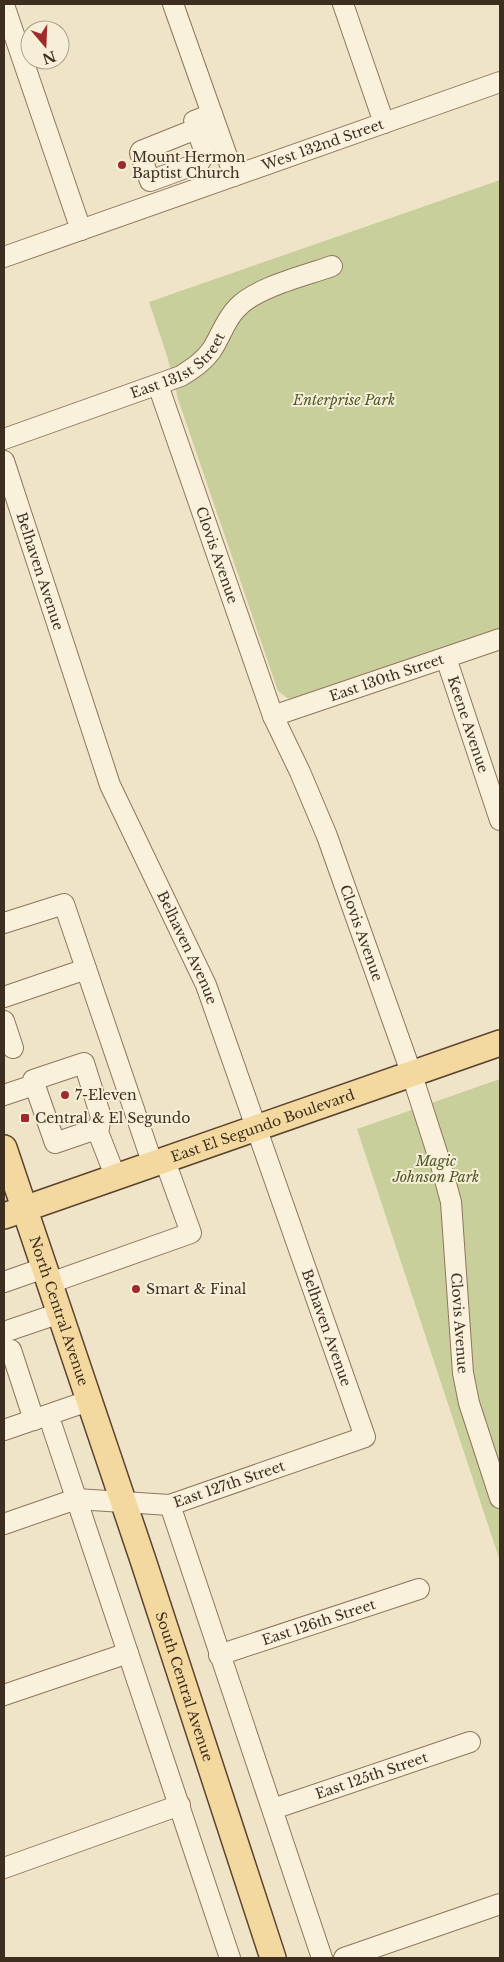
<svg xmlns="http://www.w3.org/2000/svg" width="504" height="1962" font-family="'Libre Baskerville',serif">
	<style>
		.park { fill: #c9cf9b }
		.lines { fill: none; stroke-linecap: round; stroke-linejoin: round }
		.minor-casing { stroke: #8d765c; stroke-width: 22 }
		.major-casing { stroke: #5b4430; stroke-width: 28 }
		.minor { stroke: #faf1dc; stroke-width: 20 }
		.major { stroke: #f3d9a0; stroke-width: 25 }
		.poi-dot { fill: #9e2a2b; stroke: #f7eed8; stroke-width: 2 }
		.labels { text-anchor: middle; stroke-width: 4; stroke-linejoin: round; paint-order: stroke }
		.street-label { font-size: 14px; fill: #3d2e20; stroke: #f7eed8 }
		.poi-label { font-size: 14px; fill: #3d2e20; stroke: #f7eed8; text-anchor: start }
		.park-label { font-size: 14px; font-style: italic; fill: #4d5a26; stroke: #f7eed8 }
	</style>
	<rect width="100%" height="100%" fill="#f0e4c8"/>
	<path class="park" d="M500,180V628L297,699L287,698L278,691L178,399L167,356L149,302Z
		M500,1079V1561L357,1129Z"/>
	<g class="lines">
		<defs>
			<g id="minor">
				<path d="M173,4L234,176"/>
				<path d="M343,4L384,123"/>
				<path d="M4,5L81,230"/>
				<path d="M196,129L141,151L140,153L150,181L199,163L205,153L194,121L212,114"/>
				<path id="s1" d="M4,257L500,82"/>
				<path id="s2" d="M158,385L273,716L300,772L327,836L412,1075L441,1165L451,1202L463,1373L469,1403L500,1498"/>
				<path id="s3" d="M4,439L181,376C192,369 203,362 211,351C220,338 225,320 237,308C256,287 305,276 332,266"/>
				<path id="s4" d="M4,461L110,785L206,985L365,1437L170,1505L76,1499L4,1524"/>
				<path id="s5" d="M446,658L500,820"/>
				<path id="s6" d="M273,716L500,639"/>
				<path d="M4,923L64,904L153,1165"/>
				<path d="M4,997L86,969"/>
				<path d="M4,1021L13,1048"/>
				<path d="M4,1095L34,1085"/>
				<path d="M99,1128L55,1143L33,1080L84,1063L101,1117L98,1132L116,1178"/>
				<path d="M4,1282L44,1268"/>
				<path d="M50,1283L191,1233L165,1161"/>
				<path d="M4,1332L60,1313"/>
				<path d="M11,1350L34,1420"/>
				<path d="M52,1426L230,1958"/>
				<path d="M4,1430L88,1401"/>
				<path d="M170,1505L322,1958"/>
				<path id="s7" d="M219,1655L419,1589"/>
				<path d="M4,1695L128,1653"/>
				<path id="s8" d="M273,1809L470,1742"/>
				<path d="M4,1868L180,1805"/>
				<path d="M344,1958L500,1904"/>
			</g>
			<g id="major">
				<path id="s9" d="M4,1148L143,1560L273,1958"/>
				<path id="s10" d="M4,1216L500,1043"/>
			</g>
		</defs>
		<use href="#minor" class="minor-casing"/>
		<use href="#major" class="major-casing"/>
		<use href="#minor" class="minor"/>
		<use href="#major" class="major"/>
	</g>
	<g class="poi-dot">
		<circle cx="122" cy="165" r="5"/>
		<circle cx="65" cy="1095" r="5"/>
		<rect x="20" y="1113" width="10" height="10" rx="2.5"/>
		<circle cx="136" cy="1289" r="5"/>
	</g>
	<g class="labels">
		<g class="street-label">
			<text dy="5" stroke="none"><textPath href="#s1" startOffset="338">West 132nd Street</textPath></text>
			<text dy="5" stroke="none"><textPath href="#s3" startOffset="191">East 131st Street</textPath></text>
			<text dy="5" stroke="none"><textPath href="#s2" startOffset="180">Clovis Avenue</textPath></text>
			<text dy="5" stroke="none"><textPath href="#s4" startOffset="116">Belhaven Avenue</textPath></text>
			<text dy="5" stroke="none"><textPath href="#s6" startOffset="120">East 130th Street</textPath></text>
			<text dy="5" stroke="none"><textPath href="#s5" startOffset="70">Keene Avenue</textPath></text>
			<text dy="5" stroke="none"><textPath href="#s2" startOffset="585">Clovis Avenue</textPath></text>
			<text dy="5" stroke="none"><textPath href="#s4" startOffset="521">Belhaven Avenue</textPath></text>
			<text dy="5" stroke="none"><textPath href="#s10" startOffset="274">East El Segundo Boulevard</textPath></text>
			<text dy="5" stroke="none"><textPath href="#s9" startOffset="172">North Central Avenue</textPath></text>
			<text dy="5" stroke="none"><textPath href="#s2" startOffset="990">Clovis Avenue</textPath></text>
			<text dy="5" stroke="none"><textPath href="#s4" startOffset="926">Belhaven Avenue</textPath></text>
			<text transform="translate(229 1484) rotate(-19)" y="5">East 127th Street</text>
			<text dy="5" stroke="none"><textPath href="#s7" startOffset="105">East 126th Street</textPath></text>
			<text dy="5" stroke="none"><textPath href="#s9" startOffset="568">South Central Avenue</textPath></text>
			<text dy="5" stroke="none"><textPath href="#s8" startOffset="104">East 125th Street</textPath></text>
		</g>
		<g class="poi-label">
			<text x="132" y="162">Mount Hermon<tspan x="132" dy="16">Baptist Church</tspan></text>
			<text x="75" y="1100">7-Eleven</text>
			<text x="35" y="1123">Central &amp; El Segundo</text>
			<text x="146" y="1294">Smart &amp; Final</text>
		</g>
		<g class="park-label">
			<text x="344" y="405">Enterprise Park</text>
			<text x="436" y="1166">Magic<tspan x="436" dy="16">Johnson Park</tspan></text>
		</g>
	</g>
	<rect width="504" height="1962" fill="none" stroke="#3d2e20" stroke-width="10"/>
	<g transform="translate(45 45) rotate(161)"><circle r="24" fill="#f7eed8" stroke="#ada18e"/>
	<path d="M0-4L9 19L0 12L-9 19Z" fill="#9e2a2b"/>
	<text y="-8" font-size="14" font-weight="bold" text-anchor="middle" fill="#3d2e20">N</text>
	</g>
</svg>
